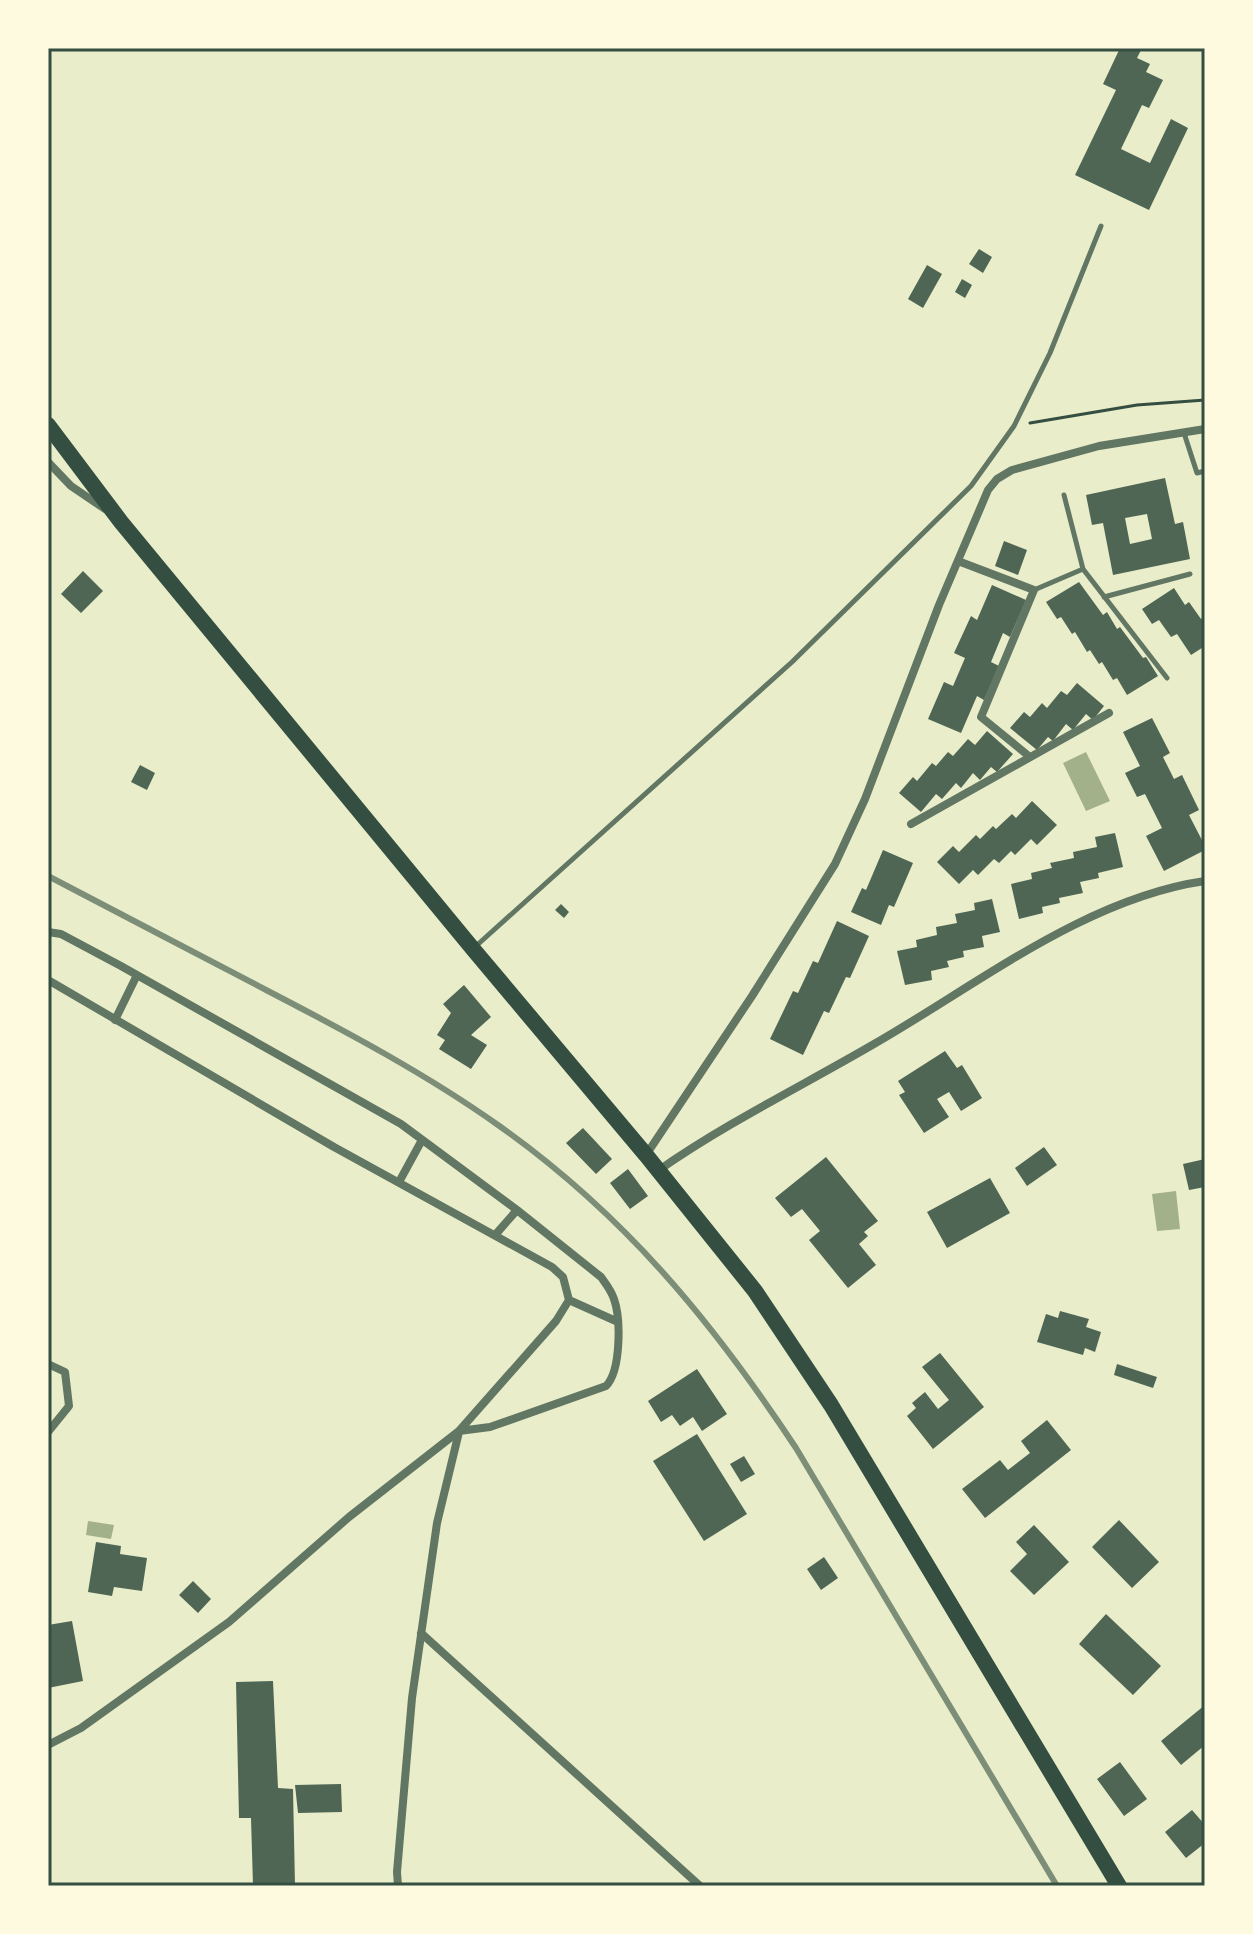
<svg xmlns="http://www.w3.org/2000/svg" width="1253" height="1934" font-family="'PT Sans',sans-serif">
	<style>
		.water { fill: #a3b18a }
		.building { fill: #4f6655; fill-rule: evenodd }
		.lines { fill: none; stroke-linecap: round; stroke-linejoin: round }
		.path { stroke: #344e41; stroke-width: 3 }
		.service { stroke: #617663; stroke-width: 5 }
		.minor { stroke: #617663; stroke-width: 8 }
		.primary { stroke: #344e41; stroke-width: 16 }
		.rail { stroke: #7c8e77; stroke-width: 6 }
		.neatline { fill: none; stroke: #344e41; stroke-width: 3 }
	</style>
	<rect width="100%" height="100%" fill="#e9edc9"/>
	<path class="water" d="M1086,752L1110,801L1086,811L1063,763Z
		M1176,1191L1180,1229L1157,1231L1152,1194Z
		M88,1521L114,1525L111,1539L86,1535Z"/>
	<path class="building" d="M1120,48H1142L1137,58L1150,64L1146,72L1163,80L1149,108L1142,105L1121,149L1150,163L1171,119L1188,128L1149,210L1075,175L1116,90L1103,84Z
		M979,249L992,257L983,273L969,264Z
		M927,265L942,274L923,308L908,299Z
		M962,279L972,285L965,298L955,292Z
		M1165,478L1175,524L1183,522L1190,559L1113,575L1103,523L1092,525L1086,495ZM1147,514L1152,539L1130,544L1125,518Z
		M1004,541L1027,550L1018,575L995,566Z
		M83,571L103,591L81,613L61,594Z
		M1079,582L1103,615L1107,612L1117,629L1120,627L1143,658L1146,657L1158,676L1127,695L1117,678L1113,680L1102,662L1099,664L1090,650L1087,652L1075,632L1072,634L1061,617L1057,619L1046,602Z
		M992,585L1026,600L1010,637L1003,633L991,662L999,666L984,700L977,696L961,733L928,719L944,682L953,686L965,658L954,653L971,616L977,620Z
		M1174,588L1185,605L1189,602L1201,619L1205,617V646L1191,655L1177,634L1171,637L1159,620L1152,624L1142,609Z
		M1077,683L1104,706L1093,720L1086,714L1073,730L1066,724L1053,741L1048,737L1037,750L1010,728L1024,712L1030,717L1042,703L1047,708L1061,691L1067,695Z
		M1152,718L1170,753L1163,757L1174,779L1182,775L1199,810L1189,815L1205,846V850L1164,871L1146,836L1162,828L1145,794L1137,797L1125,773L1140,766L1123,732Z
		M987,731L1013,754L997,772L991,767L980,780L973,773L961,788L956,783L942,799L936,794L921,812L899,793L913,777L917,781L932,763L936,766L948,752L953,756L968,739L975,745Z
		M140,765L155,773L147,790L131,782Z
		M1032,801L1057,825L1037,845L1031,839L1015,855L1011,851L999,863L994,859L978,875L973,870L959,884L937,862L953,846L959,852L976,835L980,839L993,826L996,829L1012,814L1016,818Z
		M1115,833L1123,867L1098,873L1099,878L1080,882L1083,893L1059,898L1060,903L1042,907L1043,913L1019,919L1011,884L1032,879L1031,873L1052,868L1050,863L1074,858L1073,852L1097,847L1095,837Z
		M883,850L913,863L894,907L889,905L881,925L851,912L862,888L866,890Z
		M992,899L1000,932L982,936L984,947L963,951L964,957L947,961L949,967L931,971L932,980L905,985L897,951L917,947L916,940L937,935L936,927L957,923L955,914L975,910L974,903Z
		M561,904L569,912L564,918L555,910Z
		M837,921L869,936L850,978L846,977L829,1013L824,1011L803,1055L770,1039L793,991L798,993L813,961L818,963Z
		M464,985L491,1017L471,1035L487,1045L471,1069L439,1049L445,1040L437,1035L451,1013L443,1004Z
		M945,1051L957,1068L962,1065L982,1098L961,1111L949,1092L937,1099L949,1117L924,1133L899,1095L905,1092L898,1081Z
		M583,1128L612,1159L596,1174L566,1143Z
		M1044,1147L1057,1165L1027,1186L1015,1168Z
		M826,1157L878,1221L864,1232L868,1236L859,1244L876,1265L848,1288L809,1240L820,1231L802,1209L791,1217L775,1198Z
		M1205,1159V1187L1189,1190L1183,1164Z
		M628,1169L648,1196L630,1209L610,1183Z
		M990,1178L1010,1213L947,1248L927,1212Z
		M1060,1311L1089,1319L1086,1327L1101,1332L1095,1352L1085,1348L1083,1355L1037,1342L1046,1314L1058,1318Z
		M940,1353L984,1407L933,1449L907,1416L916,1408L912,1403L925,1392L938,1409L949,1400L922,1367Z
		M1117,1364L1157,1377L1153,1388L1114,1375Z
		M697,1369L727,1414L702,1431L693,1417L680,1426L672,1415L661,1422L648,1401Z
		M1047,1420L1071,1450L985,1518L962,1489L1000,1460L1008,1470L1030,1453L1021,1441Z
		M697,1434L747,1514L704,1541L653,1461Z
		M744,1456L755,1474L741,1482L730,1464Z
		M1119,1520L1159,1562L1132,1588L1092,1547Z
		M1034,1525L1069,1562L1034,1595L1010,1571L1027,1554L1016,1542Z
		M96,1542L121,1546L120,1554L147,1558L142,1591L114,1587L112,1596L88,1592Z
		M824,1557L838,1578L821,1590L807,1569Z
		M193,1581L211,1599L198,1613L179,1595Z
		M1106,1614L1161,1666L1133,1695L1079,1644Z
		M72,1621L83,1681L48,1688V1625Z
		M273,1681L278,1788L293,1789L295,1886H253L251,1818H239L236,1682Z
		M1205,1705V1745L1181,1765L1161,1741Z
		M1120,1762L1147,1799L1124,1816L1097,1779Z
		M341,1784L342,1812L298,1813L295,1785Z
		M1192,1810L1205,1825V1843L1186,1858L1165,1832Z"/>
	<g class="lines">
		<path class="path" d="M1030,423L1137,405L1205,400"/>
		<path class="service" d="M1184,433L1197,473L1205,471
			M1064,495L1083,569L1167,678
			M1034,590L1083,569
			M1104,597L1190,574
			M476,946L792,662L971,486L1014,426L1050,353L1101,226"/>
		<path class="minor" d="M48,462L71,486L105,509
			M958,561L1034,590L981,717L1030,757
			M911,824L1109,713
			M48,932L61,934L121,966L401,1124L517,1210L601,1277C606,1284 611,1290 614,1299C621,1319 621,1371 606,1386L490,1427L459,1431
			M48,980L334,1147L552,1267L563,1277L569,1300
			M115,1020L137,975
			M646,1155L752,996L835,864L865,799L939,605L988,490L997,479L1012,470L1099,446L1205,429
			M659,1170C728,1122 802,1086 874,1044C977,985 1086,898 1205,881
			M399,1182L422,1140
			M496,1234L517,1210
			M569,1300L618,1322
			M48,1364L65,1372L69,1406L48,1432
			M421,1633L700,1886
			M48,1745L81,1728L229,1622L349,1517L459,1431L556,1321L569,1300
			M398,1886L397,1872L412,1698L437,1523L459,1432"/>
		<path class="primary" d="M48,425L121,522L473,949L646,1155L755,1291L831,1405L1119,1886"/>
		<path class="rail" d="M48,876C121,914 195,953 268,991C347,1032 426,1074 498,1125C624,1214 712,1321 796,1448L1057,1886"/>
	</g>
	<rect width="1253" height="1934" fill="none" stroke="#fefae0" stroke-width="100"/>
	<rect x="50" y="50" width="1153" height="1834" class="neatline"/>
</svg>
